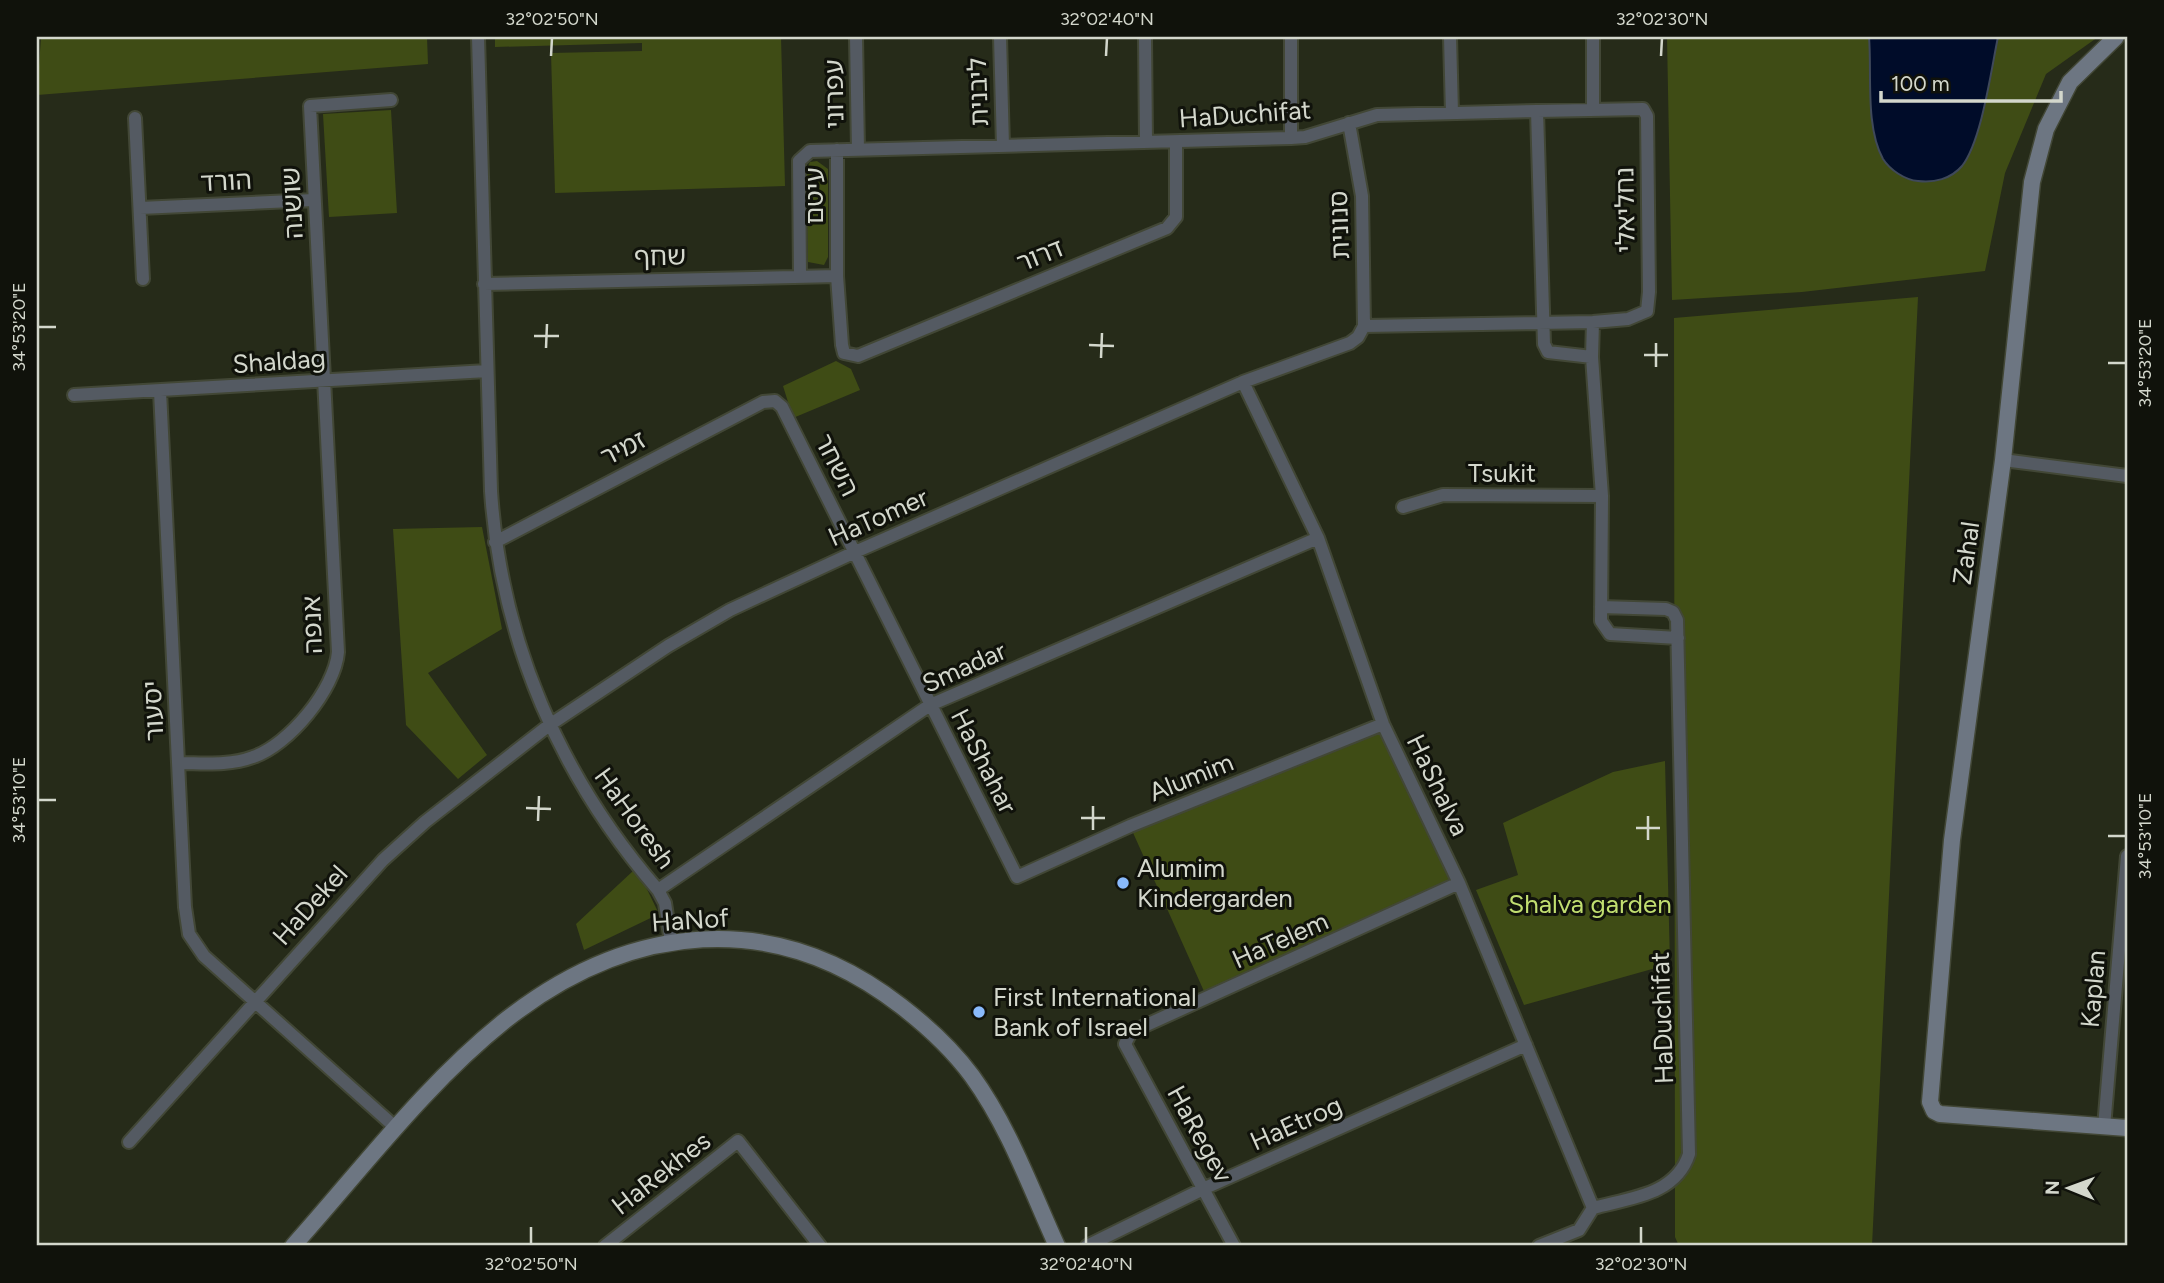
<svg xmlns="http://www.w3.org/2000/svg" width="2164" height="1283" font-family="Figtree,'Noto Sans Hebrew',sans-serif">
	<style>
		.green { fill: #3f4c15 }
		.water { fill: #000c29; stroke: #3f495a; stroke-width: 2 }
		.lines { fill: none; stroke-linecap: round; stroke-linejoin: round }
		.street-casing { stroke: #424736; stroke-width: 16 }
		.secondary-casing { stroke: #424736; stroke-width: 19 }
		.street { stroke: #545a62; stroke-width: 12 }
		.secondary { stroke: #6d7682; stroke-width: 16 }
		.ticks { fill: none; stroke: #d3d7cc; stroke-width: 2.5 }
		.poi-dot { fill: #89bafc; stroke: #10120b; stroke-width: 2.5 }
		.labels { text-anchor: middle; stroke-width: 6; stroke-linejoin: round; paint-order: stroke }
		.street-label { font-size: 26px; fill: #d3d7cc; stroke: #10120b }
		.poi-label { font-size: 26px; fill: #d3d7cc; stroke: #10120b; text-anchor: start }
		.park-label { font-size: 26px; fill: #c1de70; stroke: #10120b }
		.neatline { fill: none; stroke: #d3d7cc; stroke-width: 2.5 }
		.ticks-label { font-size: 18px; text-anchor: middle; fill: #d3d7cc }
	</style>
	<rect width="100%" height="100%" fill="#262b19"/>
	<path class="green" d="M41,37H427L428,64L37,95Z
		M495,37H781L785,186L555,193L551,53L642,51V43L495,47Z
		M1667,37H2098L2046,74L2005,173L1985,271L1802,292L1672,300Z
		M391,110L397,213L329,217L323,114Z
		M817,161L828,169V257L824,265L808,262L806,170L810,162Z
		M1918,297L1872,1246H1679L1675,1237L1674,318Z
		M836,361L851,369L860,390L793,418L783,386Z
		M482,527L502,629L428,673L487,755L458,779L406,725L393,529Z
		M1383,724L1459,883L1207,998L1130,826Z
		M1665,761L1670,964L1524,1005L1476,890L1518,875L1503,823L1613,772Z
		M633,871L645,885L659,914L584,950L576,924Z"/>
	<path class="water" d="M1869,37H1998C1991,70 1982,140 1962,166C1951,179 1934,183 1918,181C1905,180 1890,170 1883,159C1865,127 1872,72 1869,37Z"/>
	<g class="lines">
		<defs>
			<path id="street" d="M478,37L491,491C501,641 560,777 658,890L665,903L671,942
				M856,37L858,150
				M1000,37L1003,146
				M1145,37L1146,142
				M1291,37V138
				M1450,37L1452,113
				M1593,109V37
				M135,118L143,279
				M1349,123L1362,196L1364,326
				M837,150V276L842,345L844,353L858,356L1167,228L1176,217V143
				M140,208L314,200
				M800,276L799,161L810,151L1291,138L1305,137L1377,115L1537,111L1544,344L1548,352L1592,357
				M484,284L837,276
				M1593,322L1592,357L1602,496L1601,621L1610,634L1678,638
				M1243,382L1318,538L1383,724L1459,883L1593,1208
				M160,391L185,907L189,934L204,956L395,1127
				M74,395L487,371
				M2003,460L2127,476
				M1403,507L1443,495L1602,496
				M495,542L763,402L775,401L782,407L1017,877L1130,826L1383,724
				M178,763C203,763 229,766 253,757C289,745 335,689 338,652L310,106L391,100
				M658,890L930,705L1318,538
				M2104,1127L2127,856
				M129,1142L383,860L425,822L548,726L668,646L730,610L855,552L1243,382L1350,343L1358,337L1364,326L1593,322L1628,319L1647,311L1649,292L1647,116L1643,109L1537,111
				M1593,1208C1630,1198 1676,1195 1689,1154L1677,620L1673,612L1666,609L1601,607
				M605,1246L738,1141L820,1246
				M1087,1246L1205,1188L1526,1045
				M1234,1246L1125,1044L1131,1032L1459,883
				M1539,1246L1579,1230L1593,1208"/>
			<path id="secondary" d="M2116,37L2070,82L2046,129L2032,182L2003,460L1952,840L1930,1102L1934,1111L1940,1114L2127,1128
				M293,1246C362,1169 425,1084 507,1019C630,923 774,907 901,1006C927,1026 952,1049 972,1076C1009,1127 1031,1189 1057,1246"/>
		</defs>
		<use href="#street" class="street-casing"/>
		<use href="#secondary" class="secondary-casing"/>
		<use href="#street" class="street"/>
		<use href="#secondary" class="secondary"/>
	</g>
	<path class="ticks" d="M551,56L552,38M1106,56L1107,38M1661,56L1662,38M38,327H56M534,336H559M1089,345L1114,346M546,348L547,324M1644,355H1668M1101,358L1102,333M2108,363H2126M1656,367V343M38,800H56M526,808L551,809M1081,818H1105M538,821L539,796M1636,828H1660M1093,830V806M2108,836H2126M1648,840V816M531,1244V1227M1086,1244V1227M1641,1244V1227"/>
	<g class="poi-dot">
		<circle cx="1123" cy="883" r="7"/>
		<circle cx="979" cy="1012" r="7"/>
	</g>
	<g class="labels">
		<g class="street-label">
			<text transform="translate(978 92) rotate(-92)" y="9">ליבנית</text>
			<text transform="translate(834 94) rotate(-91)" y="9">עפרוני</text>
			<text transform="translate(1245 114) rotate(-4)" y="9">HaDuchifat</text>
			<text transform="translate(226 181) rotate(-3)" y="9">הורד</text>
			<text transform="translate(814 196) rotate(-90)" y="9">עיטם</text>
			<text transform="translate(292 203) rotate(-93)" y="9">שושנה</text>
			<text transform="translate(1625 210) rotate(-91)" y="9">נחליאלי</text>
			<text transform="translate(1339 225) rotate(-92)" y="9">סנונית</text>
			<text transform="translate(1040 255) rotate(-22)" y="9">דרור</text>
			<text transform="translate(660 256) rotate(-1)" y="9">שחף</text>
			<text transform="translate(279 361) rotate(-4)" y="9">Shaldag</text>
			<text transform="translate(623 448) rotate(-27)" y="9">זמיר</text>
			<text transform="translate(837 465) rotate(63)" y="9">השחר</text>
			<text x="1502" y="482">Tsukit</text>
			<text transform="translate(878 517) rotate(-24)" y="9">HaTomer</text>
			<text transform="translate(1966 553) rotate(-82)" y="9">Zahal</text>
			<text transform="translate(312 625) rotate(-92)" y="9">אנפה</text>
			<text transform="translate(964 667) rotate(-24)" y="9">Smadar</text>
			<text transform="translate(153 711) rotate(-93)" y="9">יסעור</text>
			<text transform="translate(984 761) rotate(63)" y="9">HaShahar</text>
			<text transform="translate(1191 777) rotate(-22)" y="9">Alumim</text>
			<text transform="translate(1438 785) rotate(64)" y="9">HaShalva</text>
			<text transform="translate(635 818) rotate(54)" y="9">HaHoresh</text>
			<text transform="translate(310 905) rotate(-48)" y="9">HaDekel</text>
			<text transform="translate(690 920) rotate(-4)" y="9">HaNof</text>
			<text transform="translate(1280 940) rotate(-24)" y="9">HaTelem</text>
			<text transform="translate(2093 989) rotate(-85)" y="9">Kaplan</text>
			<text transform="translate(1662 1018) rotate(-92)" y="9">HaDuchifat</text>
			<text transform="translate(1296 1123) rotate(-24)" y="9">HaEtrog</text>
			<text transform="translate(1200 1134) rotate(61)" y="9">HaRegev</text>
			<text transform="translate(661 1173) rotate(-38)" y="9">HaRekhes</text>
		</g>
		<g class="poi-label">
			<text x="1137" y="877">Alumim<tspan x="1137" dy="30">Kindergarden</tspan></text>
			<text x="993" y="1006">First International<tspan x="993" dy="30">Bank of Israel</tspan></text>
		</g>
		<g class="park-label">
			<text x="1590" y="913">Shalva garden</text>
		</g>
	</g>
	<rect width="2164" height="1283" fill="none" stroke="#10120b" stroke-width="77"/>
	<g transform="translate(2069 1188) rotate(271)" stroke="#10120b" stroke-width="5" paint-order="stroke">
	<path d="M0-5L12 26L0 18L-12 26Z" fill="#d3d7cc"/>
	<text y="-10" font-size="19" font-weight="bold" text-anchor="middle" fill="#d3d7cc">N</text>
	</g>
	<path d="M1881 91v10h180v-10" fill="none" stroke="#d3d7cc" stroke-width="3.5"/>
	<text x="1891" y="91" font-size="21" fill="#d3d7cc" stroke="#10120b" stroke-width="5" paint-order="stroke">100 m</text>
	<rect x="38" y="38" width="2088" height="1206" class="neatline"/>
	<g class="ticks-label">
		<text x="552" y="25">32°02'50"N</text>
		<text x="1107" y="25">32°02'40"N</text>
		<text x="1662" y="25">32°02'30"N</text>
		<text transform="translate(19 327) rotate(-90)" y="6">34°53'20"E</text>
		<text transform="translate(2145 363) rotate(-90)" y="6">34°53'20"E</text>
		<text transform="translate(19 800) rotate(-90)" y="6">34°53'10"E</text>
		<text transform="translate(2145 836) rotate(-90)" y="6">34°53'10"E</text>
		<text x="531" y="1270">32°02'50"N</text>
		<text x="1086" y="1270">32°02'40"N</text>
		<text x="1641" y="1270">32°02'30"N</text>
	</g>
</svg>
